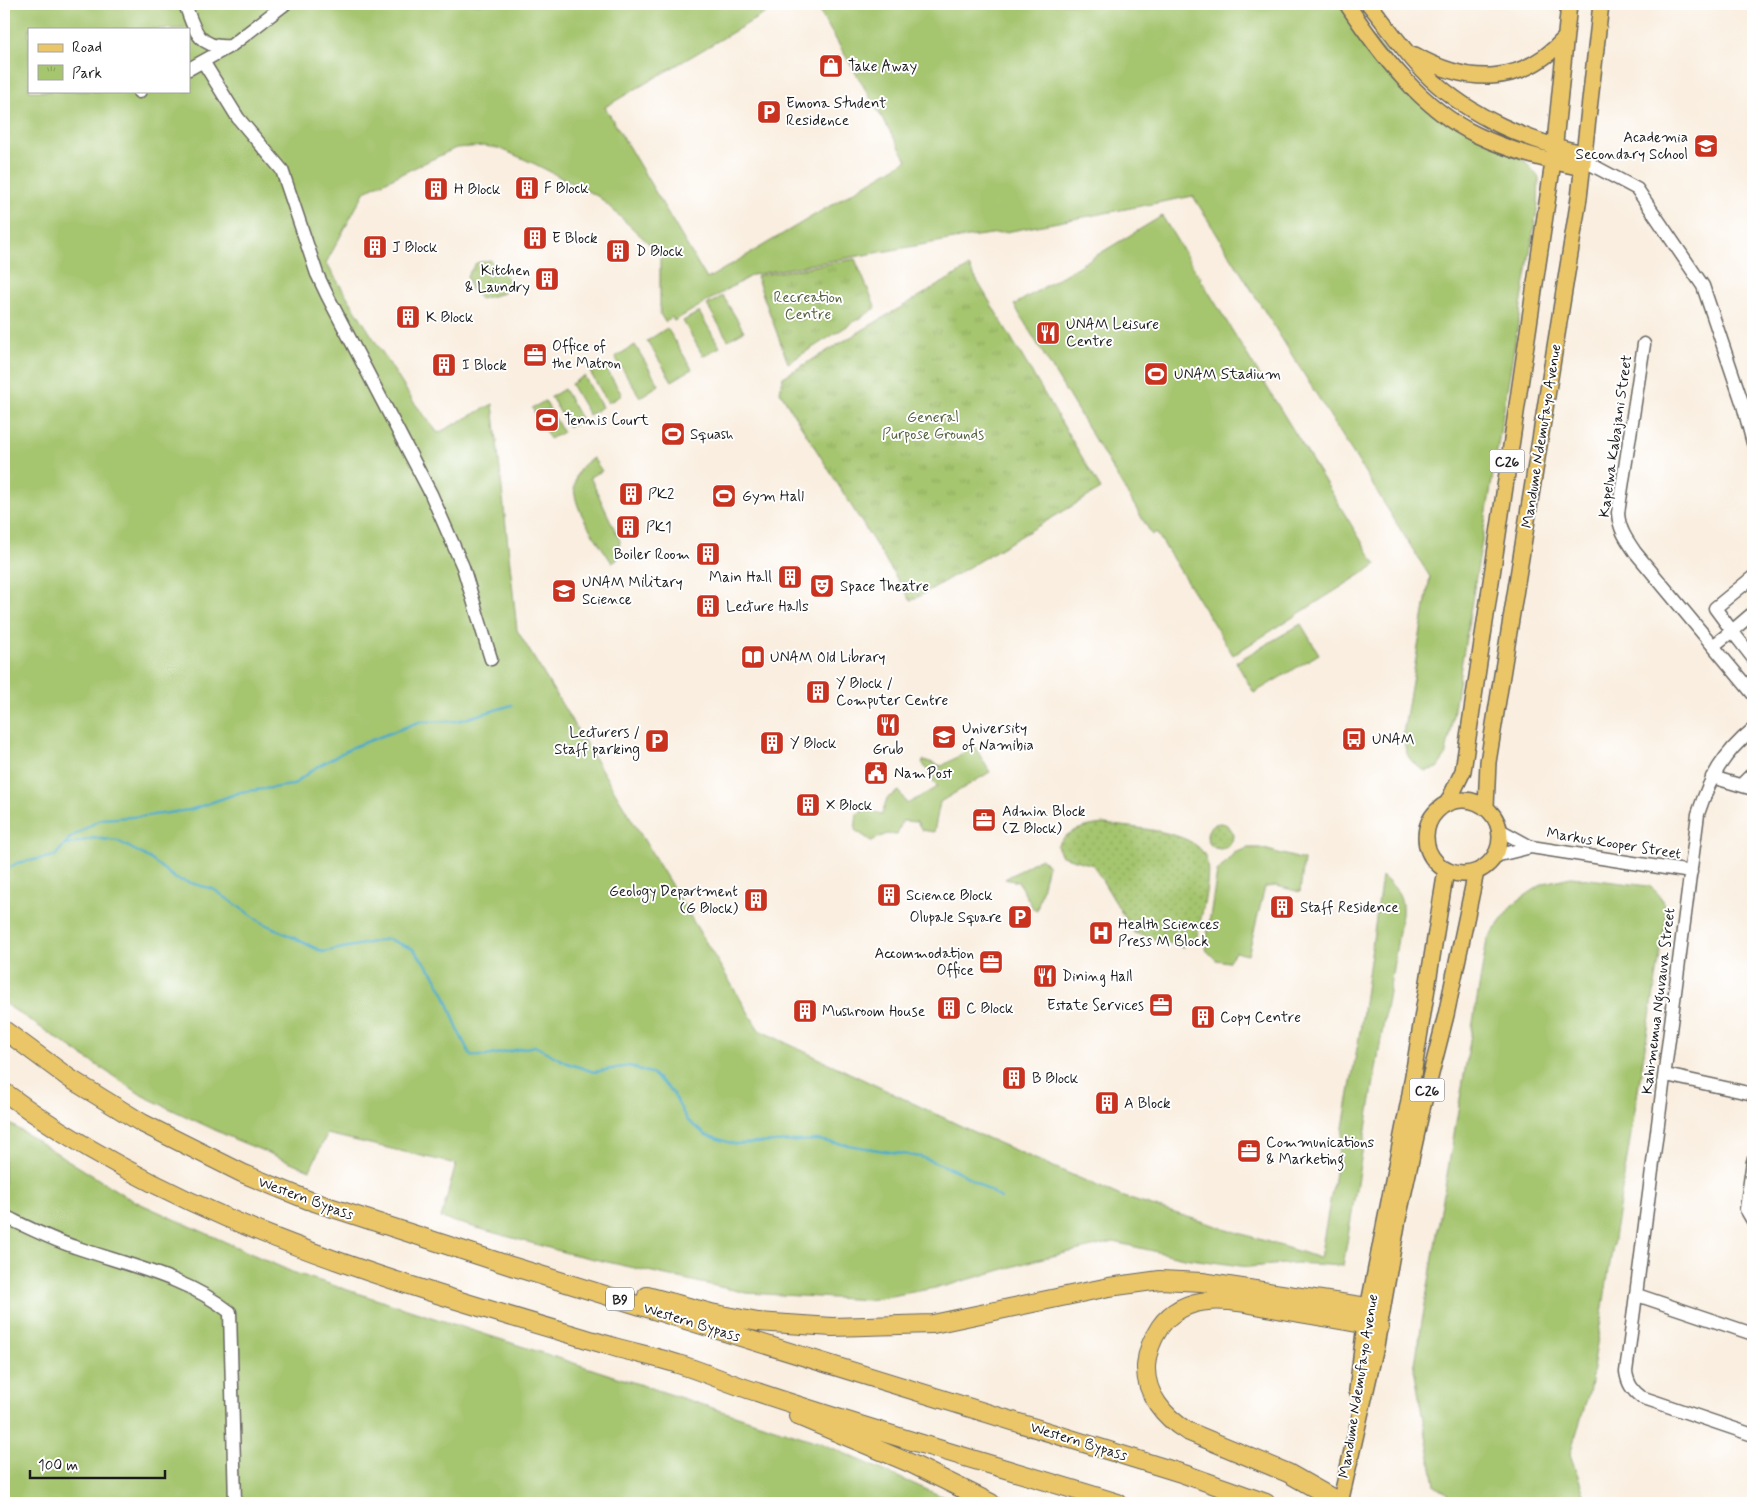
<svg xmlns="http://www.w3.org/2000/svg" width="1757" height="1507" font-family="Mynerve,sans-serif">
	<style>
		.grass { fill: #a5c56e; stroke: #607045; fill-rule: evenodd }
		.park { fill: url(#park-tufts); stroke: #607045 }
		.garden { fill: url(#garden-dots); stroke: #607045 }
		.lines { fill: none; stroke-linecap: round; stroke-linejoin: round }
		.stream { stroke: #48abc7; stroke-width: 2.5 }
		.minor-casing { stroke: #696660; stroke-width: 15 }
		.major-casing { stroke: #696660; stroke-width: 18 }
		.highway-casing { stroke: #696660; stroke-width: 20 }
		.minor { stroke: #fff; stroke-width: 12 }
		.major { stroke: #eac669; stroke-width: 15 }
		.highway { stroke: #eac669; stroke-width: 18 }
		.labels { text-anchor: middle; stroke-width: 4; stroke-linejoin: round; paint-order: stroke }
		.shield { fill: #fff; stroke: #606060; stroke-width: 1 }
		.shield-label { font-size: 14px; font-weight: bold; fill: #1c1c1c }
		.poi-label { font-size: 15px; fill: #1c1c1c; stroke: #fff; text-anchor: start }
		.park-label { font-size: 15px; fill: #53603d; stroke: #fff }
		.street-label { font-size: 15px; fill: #1c1c1c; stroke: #fff }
	</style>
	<defs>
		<pattern id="park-tufts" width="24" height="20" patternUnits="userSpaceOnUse" patternTransform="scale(1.25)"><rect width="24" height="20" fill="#a5c56e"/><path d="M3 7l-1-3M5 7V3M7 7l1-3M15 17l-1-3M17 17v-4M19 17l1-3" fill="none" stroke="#8da95f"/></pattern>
		<pattern id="garden-dots" width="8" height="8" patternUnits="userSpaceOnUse" patternTransform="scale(1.25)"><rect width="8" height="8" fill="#a5c56e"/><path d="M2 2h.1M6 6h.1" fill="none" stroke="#8da95f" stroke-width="1.8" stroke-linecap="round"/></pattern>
	</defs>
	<rect width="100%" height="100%" fill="#fff"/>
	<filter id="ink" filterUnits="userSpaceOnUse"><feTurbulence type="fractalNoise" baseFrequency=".02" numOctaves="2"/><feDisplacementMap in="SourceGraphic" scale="10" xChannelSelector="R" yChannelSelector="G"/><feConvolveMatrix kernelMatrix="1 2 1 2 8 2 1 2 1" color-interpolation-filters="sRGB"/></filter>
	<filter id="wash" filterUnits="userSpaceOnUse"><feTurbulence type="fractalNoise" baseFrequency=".0096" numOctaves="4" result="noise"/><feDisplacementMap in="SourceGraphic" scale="20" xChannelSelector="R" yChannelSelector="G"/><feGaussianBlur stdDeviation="1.12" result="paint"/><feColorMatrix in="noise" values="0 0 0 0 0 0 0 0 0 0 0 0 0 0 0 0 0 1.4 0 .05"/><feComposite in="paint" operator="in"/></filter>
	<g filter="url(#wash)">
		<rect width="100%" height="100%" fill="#f9eedf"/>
		<path class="grass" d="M4,4H781L605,107L707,279L907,160L815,4H1344L1423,97L1526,162L1539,178L1538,204L1449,739L1445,757L1437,768L1425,771C1407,760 1406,755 1403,734L1430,577L1193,196L1006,232L954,239L752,275L674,321L672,317L665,322L660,314V254L599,197L535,164L501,149L485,146L456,148L365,191L326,263L413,401L438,433L493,404L517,630L759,1030L980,1135L1123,1197L1320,1258L1360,1031L1382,876C1397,890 1403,893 1402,914L1343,1266L1296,1263L1248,1267L1184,1258L1114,1242L1039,1259L946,1286L869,1300L747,1293L567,1253L441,1218L456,1164L327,1134L310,1170L234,1139L143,1096L4,1003ZM29,29H189V91H29Z
			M1162,216L1376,565L1233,655L1156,532L1152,535L1014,305Z
			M723,296L744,331L728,340L707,305Z
			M699,312L720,347L703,356L683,321Z
			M667,328L692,369L672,381L647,341Z
			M635,345L659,385L640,397L615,357Z
			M604,365L622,395L608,403L590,372Z
			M584,376L602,407L589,415L571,384Z
			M564,389L582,420L569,427L551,397Z
			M545,401L563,432L550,439L532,408Z
			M593,458L602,471L590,477L620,541L617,560L612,563C594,533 549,484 593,458Z
			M1301,624L1319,654L1254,693L1236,662Z
			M970,739L990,772L940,802L934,832L922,830L917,822L902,821L897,835L887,834L871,841L855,830L857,814L865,810L882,814L887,798L899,791L907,804L937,787L922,762L924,760L942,766L965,752Z
			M1248,848H1260L1304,860L1300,892L1277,886L1265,887L1248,955L1235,952L1228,962L1216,960L1205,949L1217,872L1234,853Z
			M1041,858L1047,864V869L1037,910L1033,908L1018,882L1005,879Z
			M1571,877L1649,886C1661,894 1665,902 1666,918L1589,1393L1570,1454L1587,1503H1460L1435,1485L1414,1369L1487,940L1513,904L1544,883Z
			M4,1120L130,1199L292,1272L821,1443L957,1503H4Z"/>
		<path class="park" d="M855,259L876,308L788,363L756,276Z
			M490,260L512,282L504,293L480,299L471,290L467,276L476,263Z
			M969,267L1101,489L911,601L780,392L783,377Z"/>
		<path class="garden" d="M1207 836a13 13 0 1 1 26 0a13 13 0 1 1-26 0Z
			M1105,824C1131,828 1194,830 1205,856C1213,873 1201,917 1197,936L1183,947L1134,933L1093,865L1062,856L1057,846C1066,830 1089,825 1105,824Z"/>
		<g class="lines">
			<path class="stream" d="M63,846L94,838L118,841L149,858L176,879L213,889L261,922L323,952L388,939L413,949L433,973L445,995L460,1035L471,1056H486L535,1046L567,1063L594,1072L629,1066L653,1074L672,1092L687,1120L706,1135L734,1144L817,1140L921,1157L960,1172L1001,1198
				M4,871L17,863L55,856L70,838L101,819L146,816L190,810L241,792L293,785L315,768L353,747L419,722L458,721L512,705"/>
		</g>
	</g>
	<g filter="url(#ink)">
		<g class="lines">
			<defs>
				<path id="minor" d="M185,4C194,29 198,49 230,46
					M204,63L238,118L282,170L317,274L327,295L431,494L463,567L491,659
					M189,69L232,45L285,4
					M139,92L140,91
					M1583,153L1592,165L1637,189L1703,286L1743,405L1753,443
					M1644,344L1618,513C1619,529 1626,539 1635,552L1753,694
					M1753,577L1715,608L1732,631L1753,613
					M1713,646L1732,631L1753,658
					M1753,729C1723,754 1710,777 1698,814L1626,1372C1628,1384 1632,1390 1641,1397L1753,1435
					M1712,777L1753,789
					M1741,785L1753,773
					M1500,830L1531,847L1691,872
					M1495,856L1531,847
					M1666,1075L1753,1094
					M1753,1161L1746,1209L1753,1221
					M4,1216C27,1227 50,1239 75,1247C127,1265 186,1277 230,1312L235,1503
					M1637,1295L1753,1334"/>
				<path id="major" d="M1347,4C1379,53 1422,109 1477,135C1510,151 1546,160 1582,168
					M1369,4C1389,28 1407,56 1430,78C1471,117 1529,142 1583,153
					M1415,55C1468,85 1522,86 1565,38
					M1426 837a37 37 0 1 1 74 0a37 37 0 1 1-74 0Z
					M1448,802L1463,771L1553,162L1569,4
					M1486,807L1488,762L1579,198L1601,4
					M1357,1391L1365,1324L1409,1100L1446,870
					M1340,1503L1376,1346L1398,1219L1422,1109L1446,1015L1476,872"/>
				<path id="highway" d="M4,1030L69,1078L142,1123L242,1173L308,1200L508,1265L1184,1474L1266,1503
					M4,1092C184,1226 402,1284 614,1347C635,1353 657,1357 678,1364C705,1372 730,1384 757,1392C876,1432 998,1466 1118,1503
					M647,1296L711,1313L758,1322L832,1327L933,1324L1109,1287L1160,1280L1202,1282L1381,1309
					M798,1416L910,1463L991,1503
					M1341,1503L1288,1473L1187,1431C1164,1417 1145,1394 1146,1366C1147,1351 1152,1339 1160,1327C1190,1285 1247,1304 1288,1311C1318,1316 1349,1321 1379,1327"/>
			</defs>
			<use href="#minor" class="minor-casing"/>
			<use href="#major" class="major-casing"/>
			<use href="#highway" class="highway-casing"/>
			<use href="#minor" class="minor"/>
			<use href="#major" class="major"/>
			<use href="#highway" class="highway"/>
		</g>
	</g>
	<defs>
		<symbol id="shop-square" viewBox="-11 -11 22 22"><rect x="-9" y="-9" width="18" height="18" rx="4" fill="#c8321e" stroke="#fff"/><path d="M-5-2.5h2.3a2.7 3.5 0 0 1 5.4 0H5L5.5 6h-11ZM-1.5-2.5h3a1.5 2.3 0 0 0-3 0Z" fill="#fff"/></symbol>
		<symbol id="parking-square" viewBox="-11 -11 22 22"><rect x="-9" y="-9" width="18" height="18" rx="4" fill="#c8321e" stroke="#fff"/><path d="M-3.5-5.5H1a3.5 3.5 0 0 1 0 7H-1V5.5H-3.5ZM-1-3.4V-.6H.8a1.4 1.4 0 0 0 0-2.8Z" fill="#fff"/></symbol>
		<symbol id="school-square" viewBox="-11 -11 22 22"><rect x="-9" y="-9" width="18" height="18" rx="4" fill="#c8321e" stroke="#fff"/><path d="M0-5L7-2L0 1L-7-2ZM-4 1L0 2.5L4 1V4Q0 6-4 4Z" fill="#fff"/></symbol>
		<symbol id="building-square" viewBox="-11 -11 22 22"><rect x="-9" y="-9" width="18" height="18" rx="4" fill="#c8321e" stroke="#fff"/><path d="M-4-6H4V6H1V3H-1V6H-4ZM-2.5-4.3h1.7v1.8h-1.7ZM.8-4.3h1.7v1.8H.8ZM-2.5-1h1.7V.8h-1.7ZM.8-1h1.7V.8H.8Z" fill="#fff"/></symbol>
		<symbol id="restaurant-square" viewBox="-11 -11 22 22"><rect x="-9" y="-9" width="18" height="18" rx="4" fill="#c8321e" stroke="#fff"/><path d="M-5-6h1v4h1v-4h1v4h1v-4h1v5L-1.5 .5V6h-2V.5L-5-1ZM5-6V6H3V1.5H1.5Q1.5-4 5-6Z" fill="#fff"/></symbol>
		<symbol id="office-square" viewBox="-11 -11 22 22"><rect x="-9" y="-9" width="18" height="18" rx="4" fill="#c8321e" stroke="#fff"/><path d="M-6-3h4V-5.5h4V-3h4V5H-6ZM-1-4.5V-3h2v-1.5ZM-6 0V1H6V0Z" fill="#fff"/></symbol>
		<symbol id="stadium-square" viewBox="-11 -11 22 22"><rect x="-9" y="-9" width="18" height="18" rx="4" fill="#c8321e" stroke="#fff"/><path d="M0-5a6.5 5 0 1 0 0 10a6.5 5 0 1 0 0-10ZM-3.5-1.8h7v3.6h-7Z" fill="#fff"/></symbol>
		<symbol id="theatre-square" viewBox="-11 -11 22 22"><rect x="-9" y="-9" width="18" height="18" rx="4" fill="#c8321e" stroke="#fff"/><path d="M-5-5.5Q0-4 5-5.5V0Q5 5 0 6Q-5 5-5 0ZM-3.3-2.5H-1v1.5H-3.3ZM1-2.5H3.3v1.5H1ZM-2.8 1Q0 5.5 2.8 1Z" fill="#fff"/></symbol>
		<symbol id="university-square" viewBox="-11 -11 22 22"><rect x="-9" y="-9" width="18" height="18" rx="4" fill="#c8321e" stroke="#fff"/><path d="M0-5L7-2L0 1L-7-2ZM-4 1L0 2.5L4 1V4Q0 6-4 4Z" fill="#fff"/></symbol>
		<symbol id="library-square" viewBox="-11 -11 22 22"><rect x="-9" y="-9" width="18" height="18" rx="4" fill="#c8321e" stroke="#fff"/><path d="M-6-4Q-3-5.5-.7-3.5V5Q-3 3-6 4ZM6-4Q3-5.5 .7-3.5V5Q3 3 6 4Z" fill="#fff"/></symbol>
		<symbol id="bus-square" viewBox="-11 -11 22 22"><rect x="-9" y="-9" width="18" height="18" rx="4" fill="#c8321e" stroke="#fff"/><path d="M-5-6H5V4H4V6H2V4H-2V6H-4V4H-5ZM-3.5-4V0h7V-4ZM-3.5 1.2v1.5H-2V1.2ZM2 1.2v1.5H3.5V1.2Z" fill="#fff"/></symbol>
		<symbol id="civic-square" viewBox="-11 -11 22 22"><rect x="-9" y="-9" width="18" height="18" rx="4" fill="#c8321e" stroke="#fff"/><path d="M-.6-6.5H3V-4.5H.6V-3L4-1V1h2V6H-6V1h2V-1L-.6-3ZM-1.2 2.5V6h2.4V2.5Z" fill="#fff"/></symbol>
		<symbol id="hospital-square" viewBox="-11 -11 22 22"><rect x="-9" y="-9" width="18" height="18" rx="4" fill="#c8321e" stroke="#fff"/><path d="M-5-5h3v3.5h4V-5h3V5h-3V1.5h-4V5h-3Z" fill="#fff"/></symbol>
	</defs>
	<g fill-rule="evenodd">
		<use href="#shop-square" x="817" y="52" width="28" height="28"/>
		<use href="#parking-square" x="755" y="98" width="28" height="28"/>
		<use href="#school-square" x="1692" y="132" width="28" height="28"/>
		<use href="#building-square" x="513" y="174" width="28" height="28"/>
		<use href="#building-square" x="422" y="175" width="28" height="28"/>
		<use href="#building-square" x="521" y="224" width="28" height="28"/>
		<use href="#building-square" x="361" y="233" width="28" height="28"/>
		<use href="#building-square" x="604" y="237" width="28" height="28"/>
		<use href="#building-square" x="533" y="265" width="28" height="28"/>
		<use href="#building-square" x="394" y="303" width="28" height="28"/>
		<use href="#restaurant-square" x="1034" y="319" width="28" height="28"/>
		<use href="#office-square" x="521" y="341" width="28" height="28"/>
		<use href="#building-square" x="430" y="351" width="28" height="28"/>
		<use href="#stadium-square" x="1142" y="360" width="28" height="28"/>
		<use href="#stadium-square" x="533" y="406" width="28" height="28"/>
		<use href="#stadium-square" x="659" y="420" width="28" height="28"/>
		<use href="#building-square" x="617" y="480" width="28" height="28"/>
		<use href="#stadium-square" x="710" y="482" width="28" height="28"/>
		<use href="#building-square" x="614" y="513" width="28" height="28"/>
		<use href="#building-square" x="694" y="540" width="28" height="28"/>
		<use href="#building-square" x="776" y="563" width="28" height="28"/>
		<use href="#theatre-square" x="808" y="572" width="28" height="28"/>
		<use href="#university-square" x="550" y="577" width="28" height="28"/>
		<use href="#building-square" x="694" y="592" width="28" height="28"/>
		<use href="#library-square" x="739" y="643" width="28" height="28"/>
		<use href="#building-square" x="804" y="678" width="28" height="28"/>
		<use href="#restaurant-square" x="874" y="711" width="28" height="28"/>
		<use href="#university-square" x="930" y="723" width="28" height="28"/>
		<use href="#bus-square" x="1340" y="725" width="28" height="28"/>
		<use href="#parking-square" x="643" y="727" width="28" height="28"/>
		<use href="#building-square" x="758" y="729" width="28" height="28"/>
		<use href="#civic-square" x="862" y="759" width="28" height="28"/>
		<use href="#building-square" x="794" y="791" width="28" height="28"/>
		<use href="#office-square" x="970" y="806" width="28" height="28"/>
		<use href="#building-square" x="875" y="881" width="28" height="28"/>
		<use href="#building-square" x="742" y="886" width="28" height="28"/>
		<use href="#building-square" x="1268" y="893" width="28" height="28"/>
		<use href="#parking-square" x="1006" y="903" width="28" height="28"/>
		<use href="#hospital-square" x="1087" y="919" width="28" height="28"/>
		<use href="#office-square" x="977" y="948" width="28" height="28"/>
		<use href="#restaurant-square" x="1031" y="962" width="28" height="28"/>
		<use href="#office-square" x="1147" y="991" width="28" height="28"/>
		<use href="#building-square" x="935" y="994" width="28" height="28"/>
		<use href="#building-square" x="791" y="997" width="28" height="28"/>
		<use href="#building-square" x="1189" y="1003" width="28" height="28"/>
		<use href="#building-square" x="1000" y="1064" width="28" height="28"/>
		<use href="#building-square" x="1093" y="1089" width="28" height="28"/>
		<use href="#office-square" x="1235" y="1137" width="28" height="28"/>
	</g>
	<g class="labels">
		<g class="shield">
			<rect x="1489.5" y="449.5" width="35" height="23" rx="4"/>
			<rect x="1409.5" y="1078.5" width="35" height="23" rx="4"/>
			<rect x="606" y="1287.5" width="28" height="23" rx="4"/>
		</g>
		<g class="shield-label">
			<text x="1507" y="466">C26</text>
			<text x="1427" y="1095">C26</text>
			<text x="620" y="1304">B9</text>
		</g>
		<g class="poi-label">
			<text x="848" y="71">Take Away</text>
			<text x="786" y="108">Emona Student<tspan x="786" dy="17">Residence</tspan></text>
			<text x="1688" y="142" text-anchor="end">Academia<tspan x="1688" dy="17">Secondary School</tspan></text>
			<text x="544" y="193">F Block</text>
			<text x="454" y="194">H Block</text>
			<text x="552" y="243">E Block</text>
			<text x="392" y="252">J Block</text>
			<text x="636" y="256">D Block</text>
			<text x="530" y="275" text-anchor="end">Kitchen<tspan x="530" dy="17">&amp; Laundry</tspan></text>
			<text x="426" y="322">K Block</text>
			<text x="1066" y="329">UNAM Leisure<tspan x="1066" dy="17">Centre</tspan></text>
			<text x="552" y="351">Office of<tspan x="552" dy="17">the Matron</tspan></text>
			<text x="462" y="370">I Block</text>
			<text x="1174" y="379">UNAM Stadium</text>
			<text x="564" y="425">Tennis Court</text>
			<text x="690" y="439">Squash</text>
			<text x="648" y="499">PK2</text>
			<text x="742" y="501">Gym Hall</text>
			<text x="646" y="532">PK1</text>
			<text x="690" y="559" text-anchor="end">Boiler Room</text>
			<text x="772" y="582" text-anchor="end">Main Hall</text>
			<text x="582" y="587">UNAM Military<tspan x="582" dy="17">Science</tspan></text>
			<text x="840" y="591">Space Theatre</text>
			<text x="726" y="611">Lecture Halls</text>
			<text x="770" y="662">UNAM Old Library</text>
			<text x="836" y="688">Y Block /<tspan x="836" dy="17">Computer Centre</tspan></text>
			<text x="962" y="733">University<tspan x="962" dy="17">of Namibia</tspan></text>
			<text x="640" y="737" text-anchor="end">Lecturers /<tspan x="640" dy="17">Staff parking</tspan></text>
			<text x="1372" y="744">UNAM</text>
			<text x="790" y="748">Y Block</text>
			<text x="888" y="754" text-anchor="middle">Grub</text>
			<text x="894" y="778">NamPost</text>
			<text x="826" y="810">X Block</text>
			<text x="1002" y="816">Admin Block<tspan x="1002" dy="17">(Z Block)</tspan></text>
			<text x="738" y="896" text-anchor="end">Geology Department<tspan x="738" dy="17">(G Block)</tspan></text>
			<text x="906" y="900">Science Block</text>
			<text x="1300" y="912">Staff Residence</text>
			<text x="1002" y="922" text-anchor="end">Olupale Square</text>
			<text x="1118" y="929">Health Sciences<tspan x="1118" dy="17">Press M Block</tspan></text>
			<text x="974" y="958" text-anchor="end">Accommodation<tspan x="974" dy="17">Office</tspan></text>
			<text x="1062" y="981">Dining Hall</text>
			<text x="1144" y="1010" text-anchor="end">Estate Services</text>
			<text x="966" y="1013">C Block</text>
			<text x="822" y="1016">Mushroom House</text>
			<text x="1220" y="1022">Copy Centre</text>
			<text x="1032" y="1083">B Block</text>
			<text x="1124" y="1108">A Block</text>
			<text x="1266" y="1147">Communications<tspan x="1266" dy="17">&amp; Marketing</tspan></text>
		</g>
		<g class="park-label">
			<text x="808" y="302">Recreation<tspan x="808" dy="17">Centre</tspan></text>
			<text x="933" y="422">General<tspan x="933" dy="17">Purpose Grounds</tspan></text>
		</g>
		<g class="street-label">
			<text transform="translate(1541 436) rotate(-81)" y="5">Mandume Ndemufayo Avenue</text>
			<text transform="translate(1615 436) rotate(-82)" y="5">Kapelwa Kabajani Street</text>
			<text transform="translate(1614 843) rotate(9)" y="5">Markus Kooper Street</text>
			<text transform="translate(1658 1001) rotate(-83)" y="5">Kahimemua Nguvauva Street</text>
			<text transform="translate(306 1198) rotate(20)" y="5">Western Bypass</text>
			<text transform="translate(692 1322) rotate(17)" y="5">Western Bypass</text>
			<text transform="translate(1358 1386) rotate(-81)" y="5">Mandume Ndemufayo Avenue</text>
			<text transform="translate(1079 1441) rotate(17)" y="5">Western Bypass</text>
		</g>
	</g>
	<rect width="1757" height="1507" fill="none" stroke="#fff" stroke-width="20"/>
	<rect x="28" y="28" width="162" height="65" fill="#ffffff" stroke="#a4a4a4"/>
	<rect x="38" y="44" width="25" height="8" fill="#eac669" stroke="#a4a4a4"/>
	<text x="72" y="52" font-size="15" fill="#1c1c1c">Road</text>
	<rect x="38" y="65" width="25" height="15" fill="url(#park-tufts)" stroke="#a4a4a4"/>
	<text x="72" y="78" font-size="15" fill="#1c1c1c">Park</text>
	<path d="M30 1470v8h135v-8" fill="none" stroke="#1c1c1c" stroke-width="2.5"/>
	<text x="38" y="1470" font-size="15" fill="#1c1c1c" stroke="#ffffff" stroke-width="4" paint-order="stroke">100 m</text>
</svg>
